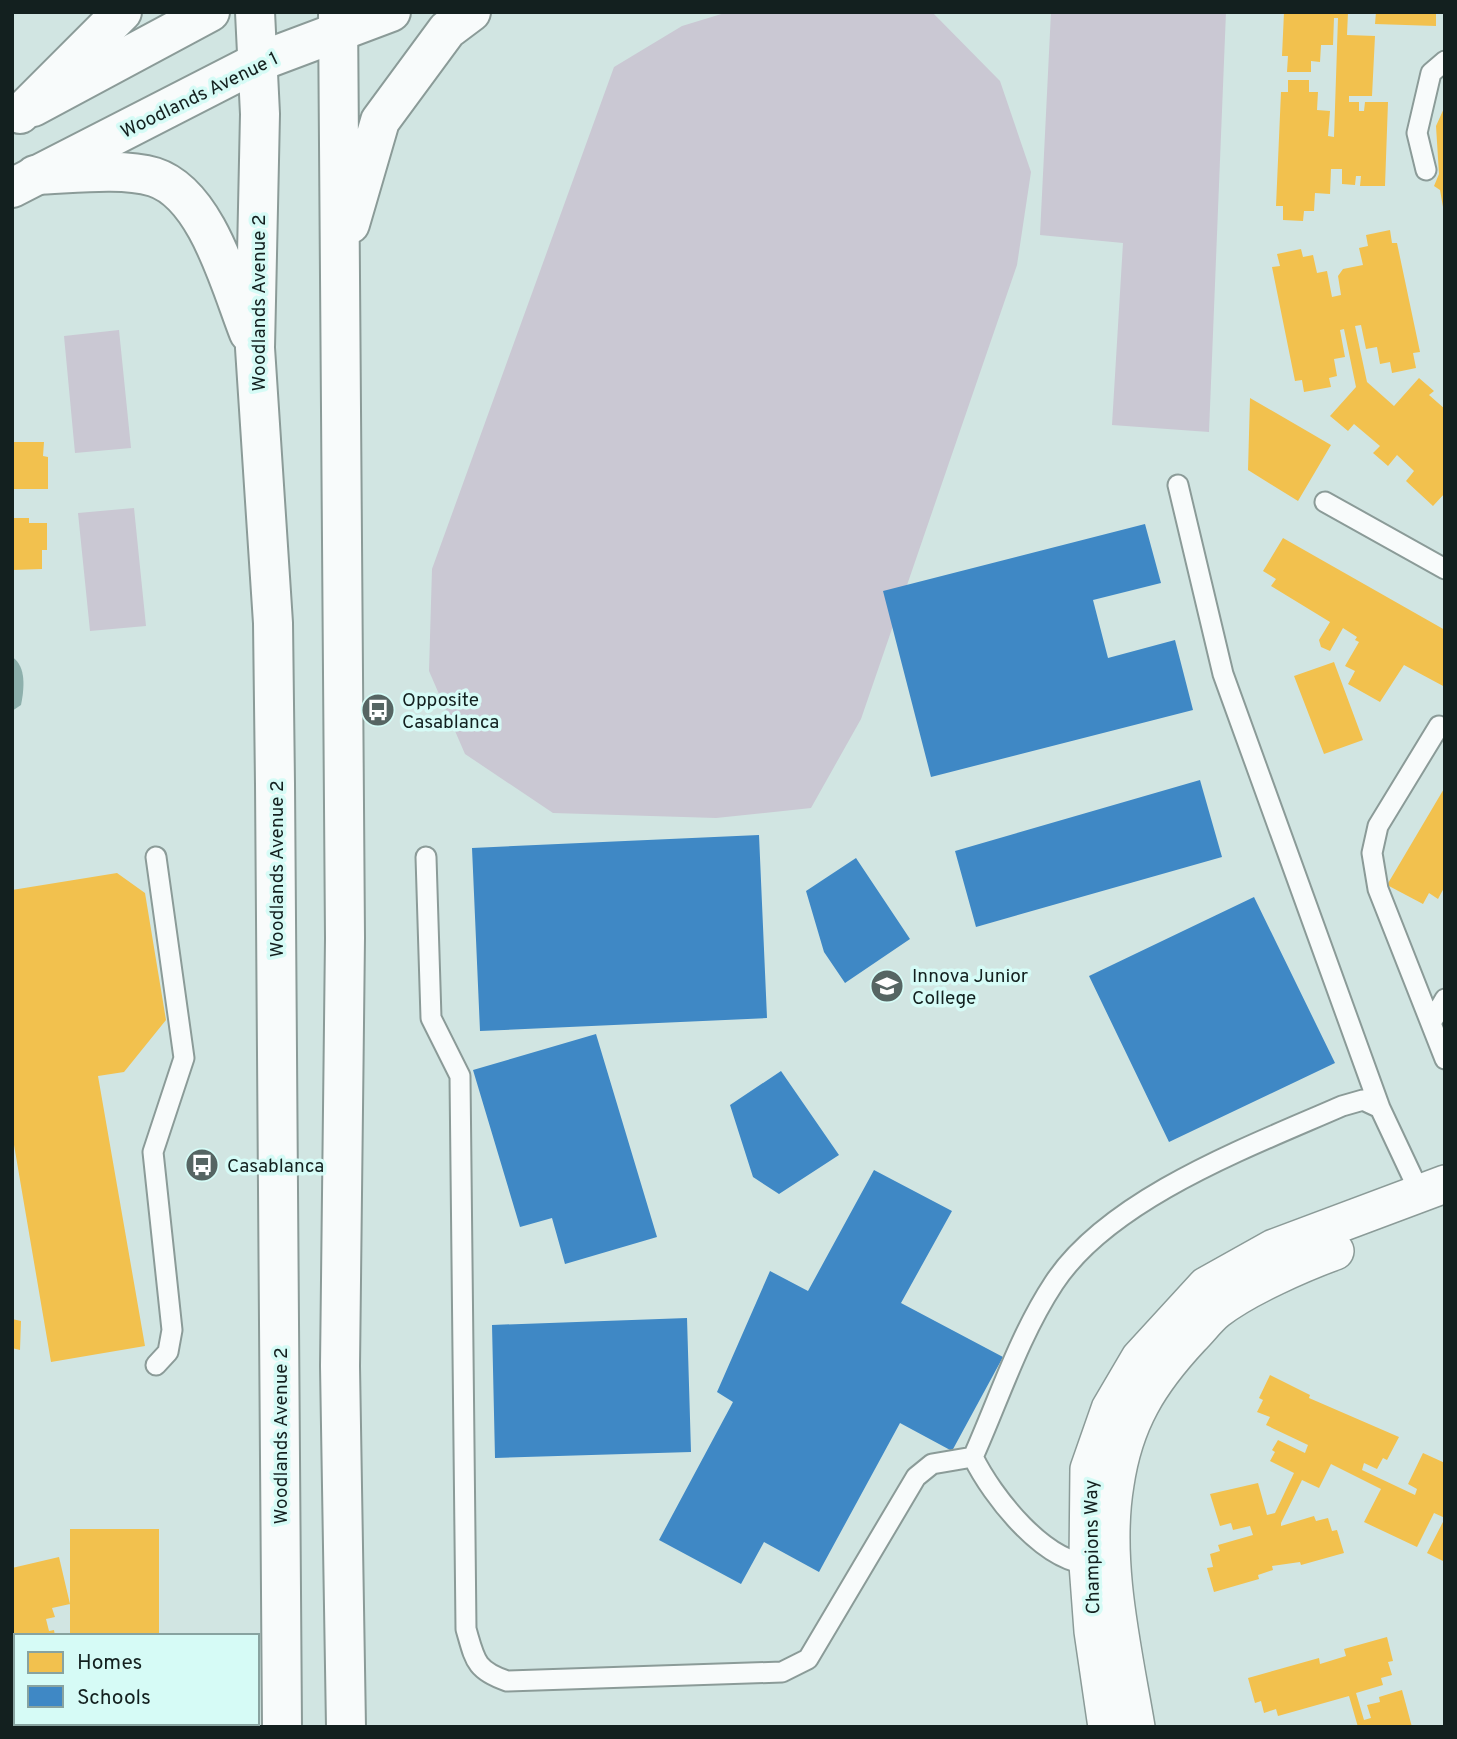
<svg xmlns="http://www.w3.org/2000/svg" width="1457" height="1739" font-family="Overpass,sans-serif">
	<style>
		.green { fill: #cac8d3 }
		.water { fill: #8db0ac }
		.homes { fill: #f2c14e }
		.schools { fill: #3f88c5 }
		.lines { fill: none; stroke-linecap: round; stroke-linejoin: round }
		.lane-casing { stroke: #8b9b98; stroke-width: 23 }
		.street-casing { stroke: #8b9b98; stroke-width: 40 }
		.secondary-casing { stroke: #8b9b98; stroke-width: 42 }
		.primary-casing { stroke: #8b9b98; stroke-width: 42 }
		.lane { stroke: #f8fbfb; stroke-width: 19 }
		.street { stroke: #f8fbfb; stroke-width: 37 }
		.secondary { stroke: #f8fbfb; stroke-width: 38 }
		.primary { stroke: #f8fbfb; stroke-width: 38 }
		.labels { text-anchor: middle; stroke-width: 7; stroke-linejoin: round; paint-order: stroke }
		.street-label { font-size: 19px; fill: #13201f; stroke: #d6fbf6 }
		.poi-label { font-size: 19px; fill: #13201f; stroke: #d6fbf6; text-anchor: start }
	</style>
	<rect width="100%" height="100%" fill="#d1e5e2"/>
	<path class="green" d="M728,12H932L1000,81L1031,172L1017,265L861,719L811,808L716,818L553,813L465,754L429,671L432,569L614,67L682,26Z
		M1051,12H1226L1209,432L1112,425L1123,243L1040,235Z
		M119,330L131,448L75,453L64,336Z
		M134,508L146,626L90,631L78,513Z"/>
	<path class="water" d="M12,657C27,666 24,690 21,705L12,711Z"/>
	<path class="homes" d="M1284,12H1348L1347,35L1375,36L1372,96H1349V102H1359V111H1364L1365,102H1388L1385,186H1360L1361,176H1356L1355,185L1342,184V169H1331L1330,194L1315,193L1314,211H1304L1303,221L1283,220V206H1276L1281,92H1288V80H1309V92H1318L1317,110L1330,111L1328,136L1334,137L1338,18H1334L1333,45H1321L1320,62L1311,61V72H1287L1288,56H1282Z
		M1376,12H1436V26L1375,24Z
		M1445,106V207H1443L1440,190L1434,186L1439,174L1436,126Z
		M1390,230L1392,243H1397L1420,352L1413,353L1416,368L1392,373L1390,362L1380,364L1377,347L1366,349L1361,325L1355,326L1367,382L1394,406L1419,378L1434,391L1429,395L1445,409V493L1433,506L1406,481L1414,471L1397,455L1388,466L1373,453L1380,446L1354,424L1348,431L1330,416L1356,387L1344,329L1340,330L1345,357L1334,359L1337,376L1329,378L1331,387L1304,392L1302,380L1295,381L1272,267L1280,266L1277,254L1301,249L1303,257L1313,255L1317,273L1327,271L1332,297L1341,295L1338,276L1343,269L1363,265L1359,248L1368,246L1366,235Z
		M1250,398L1331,445L1298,501L1248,470Z
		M12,442H44L43,456L48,457V489H12Z
		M12,518H29V523H47V550H42V569L12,570Z
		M1283,538L1445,630V687L1404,665L1380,702L1348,684L1355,671L1345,666L1359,642L1355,640L1357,637L1343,628L1330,651L1321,647L1319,640L1330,622L1271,586L1276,579L1263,571Z
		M1334,662L1363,740L1324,754L1294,676Z
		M1445,787V886L1438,899L1429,893L1423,904L1387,885Z
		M117,873L145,893L166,1020L124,1072L98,1076L145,1346L51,1362L12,1133V890Z
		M12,1319L21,1321L20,1350L12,1348Z
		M1270,1375L1310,1395L1309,1398L1399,1437L1387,1460L1383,1458L1377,1469L1364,1463L1362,1470L1415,1495L1417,1489L1408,1484L1423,1453L1445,1463V1562L1427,1553L1445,1518L1434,1513L1417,1547L1364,1522L1381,1489L1331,1464L1319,1488L1302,1480L1281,1523V1526L1314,1516L1316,1521L1328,1518L1332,1531L1337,1530L1344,1553L1301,1565L1300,1562L1272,1566L1273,1570L1258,1575L1259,1579L1214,1592L1207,1568L1213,1567L1210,1554L1220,1551L1218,1545L1253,1535L1250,1526L1233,1530L1231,1523L1220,1526L1210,1494L1258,1483L1267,1515L1275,1513L1294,1473L1270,1461L1275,1452L1272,1450L1278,1440L1305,1453L1308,1445L1266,1425L1270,1417L1257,1412L1263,1400L1259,1398Z
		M70,1529H159V1636H70Z
		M59,1557L70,1604L52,1608L55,1617L46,1619L49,1631L54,1630L55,1636H16V1695L12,1696V1568Z
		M1387,1637L1393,1661L1388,1662L1392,1675L1381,1678L1383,1685L1356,1693L1364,1720L1371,1718L1367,1705L1380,1702L1379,1697L1402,1690L1412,1727H1358L1349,1696L1278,1716L1276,1709L1264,1713L1261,1701L1255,1703L1248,1678L1319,1658L1320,1664L1346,1656L1344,1649Z
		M71,1723H159V1727H71Z"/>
	<path class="schools" d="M1145,524L1161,583L1093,600L1108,658L1175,640L1193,710L931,777L883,591Z
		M1200,780L1222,857L976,927L955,851Z
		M759,835L767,1018L480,1031L472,848Z
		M856,858L910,939L845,983L824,952L806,891Z
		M1254,897L1335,1063L1169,1142L1089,976Z
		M596,1034L657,1237L565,1264L552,1218L520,1227L473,1070Z
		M781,1071L839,1155L779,1194L753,1177L730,1105Z
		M874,1170L952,1211L901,1303L1003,1357L952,1451L900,1423L819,1572L764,1542L741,1584L659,1540L733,1402L717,1392L770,1271L808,1291Z
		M687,1318L691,1452L495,1458L492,1325Z"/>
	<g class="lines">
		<defs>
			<path id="lane" d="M1426,170L1417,133L1431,73L1445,61
				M1178,485L1223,674L1380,1108L1420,1193
				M1325,502L1445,569
				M1439,726L1378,826L1372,853L1378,889L1445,1059
				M156,857L184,1058L153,1152L172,1330L168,1352L156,1365
				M426,857L431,1018L460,1076L466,1629C475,1660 475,1670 507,1681L782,1672L808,1659L916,1477L932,1464L973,1457
				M1431,1023L1445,999
				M1094,1564C1046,1566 992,1496 973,1457C999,1399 1019,1336 1054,1283C1110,1198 1251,1146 1342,1106L1363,1100L1380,1108"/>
			<path id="street" d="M1107,1727L1093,1631L1088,1564L1089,1469L1110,1409L1140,1358L1206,1286L1274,1248L1445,1184
				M1136,1727C1123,1650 1102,1562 1115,1484C1124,1422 1149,1382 1191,1337C1200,1328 1208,1317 1217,1310C1245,1288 1302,1263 1335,1251"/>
			<path id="secondary" d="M33,107L210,12
				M12,188L258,62L391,12"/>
			<path id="primary" d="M255,12L260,114L255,348L273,623L275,784L282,1727
				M338,12L345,938L340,1366L346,1727
				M20,114L122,12
				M35,175C70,174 121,167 154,177C207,194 230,285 249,333
				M350,224L380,121L447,30L471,12"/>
		</defs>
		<use href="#lane" class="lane-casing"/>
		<use href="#street" class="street-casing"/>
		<use href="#secondary" class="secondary-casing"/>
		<use href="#primary" class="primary-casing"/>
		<use href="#lane" class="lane"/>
		<use href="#street" class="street"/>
		<use href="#secondary" class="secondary"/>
		<use href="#primary" class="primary"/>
	</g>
	<defs>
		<symbol id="bus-disc" viewBox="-11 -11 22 22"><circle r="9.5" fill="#566563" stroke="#d6fbf6"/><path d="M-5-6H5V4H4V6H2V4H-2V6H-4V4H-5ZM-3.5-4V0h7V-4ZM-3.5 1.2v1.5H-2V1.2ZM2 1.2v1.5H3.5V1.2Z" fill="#fff"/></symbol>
		<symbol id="university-disc" viewBox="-11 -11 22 22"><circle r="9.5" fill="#566563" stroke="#d6fbf6"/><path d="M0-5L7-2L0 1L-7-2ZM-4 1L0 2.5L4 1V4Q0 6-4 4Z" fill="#fff"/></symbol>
	</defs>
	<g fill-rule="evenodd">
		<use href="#bus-disc" x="359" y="691" width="38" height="38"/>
		<use href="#university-disc" x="868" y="967" width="38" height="38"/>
		<use href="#bus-disc" x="183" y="1146" width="38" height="38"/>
	</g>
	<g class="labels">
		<g class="street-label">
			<text transform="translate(199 94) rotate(-26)" y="7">Woodlands Avenue 1</text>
			<text transform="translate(258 303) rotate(-90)" y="7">Woodlands Avenue 2</text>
			<text transform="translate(276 869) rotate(-90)" y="7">Woodlands Avenue 2</text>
			<text transform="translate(280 1436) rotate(-90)" y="7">Woodlands Avenue 2</text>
			<text transform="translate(1091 1547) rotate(-91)" y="7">Champions Way</text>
		</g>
		<g class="poi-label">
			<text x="402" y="706">Opposite<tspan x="402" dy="22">Casablanca</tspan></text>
			<text x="912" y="982">Innova Junior<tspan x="912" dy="22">College</tspan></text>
			<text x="227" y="1172">Casablanca</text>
		</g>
	</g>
	<rect width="1457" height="1739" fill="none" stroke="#13201f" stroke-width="28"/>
	<rect x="14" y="1634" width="245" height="91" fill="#d6fbf6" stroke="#88a3a0" stroke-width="2"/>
	<rect x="28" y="1652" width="35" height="21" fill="#f2c14e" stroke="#88a3a0" stroke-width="2"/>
	<text x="77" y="1669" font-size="21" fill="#13201f">Homes</text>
	<rect x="28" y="1686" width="35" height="21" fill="#3f88c5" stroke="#88a3a0" stroke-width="2"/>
	<text x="77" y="1704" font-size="21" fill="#13201f">Schools</text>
</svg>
